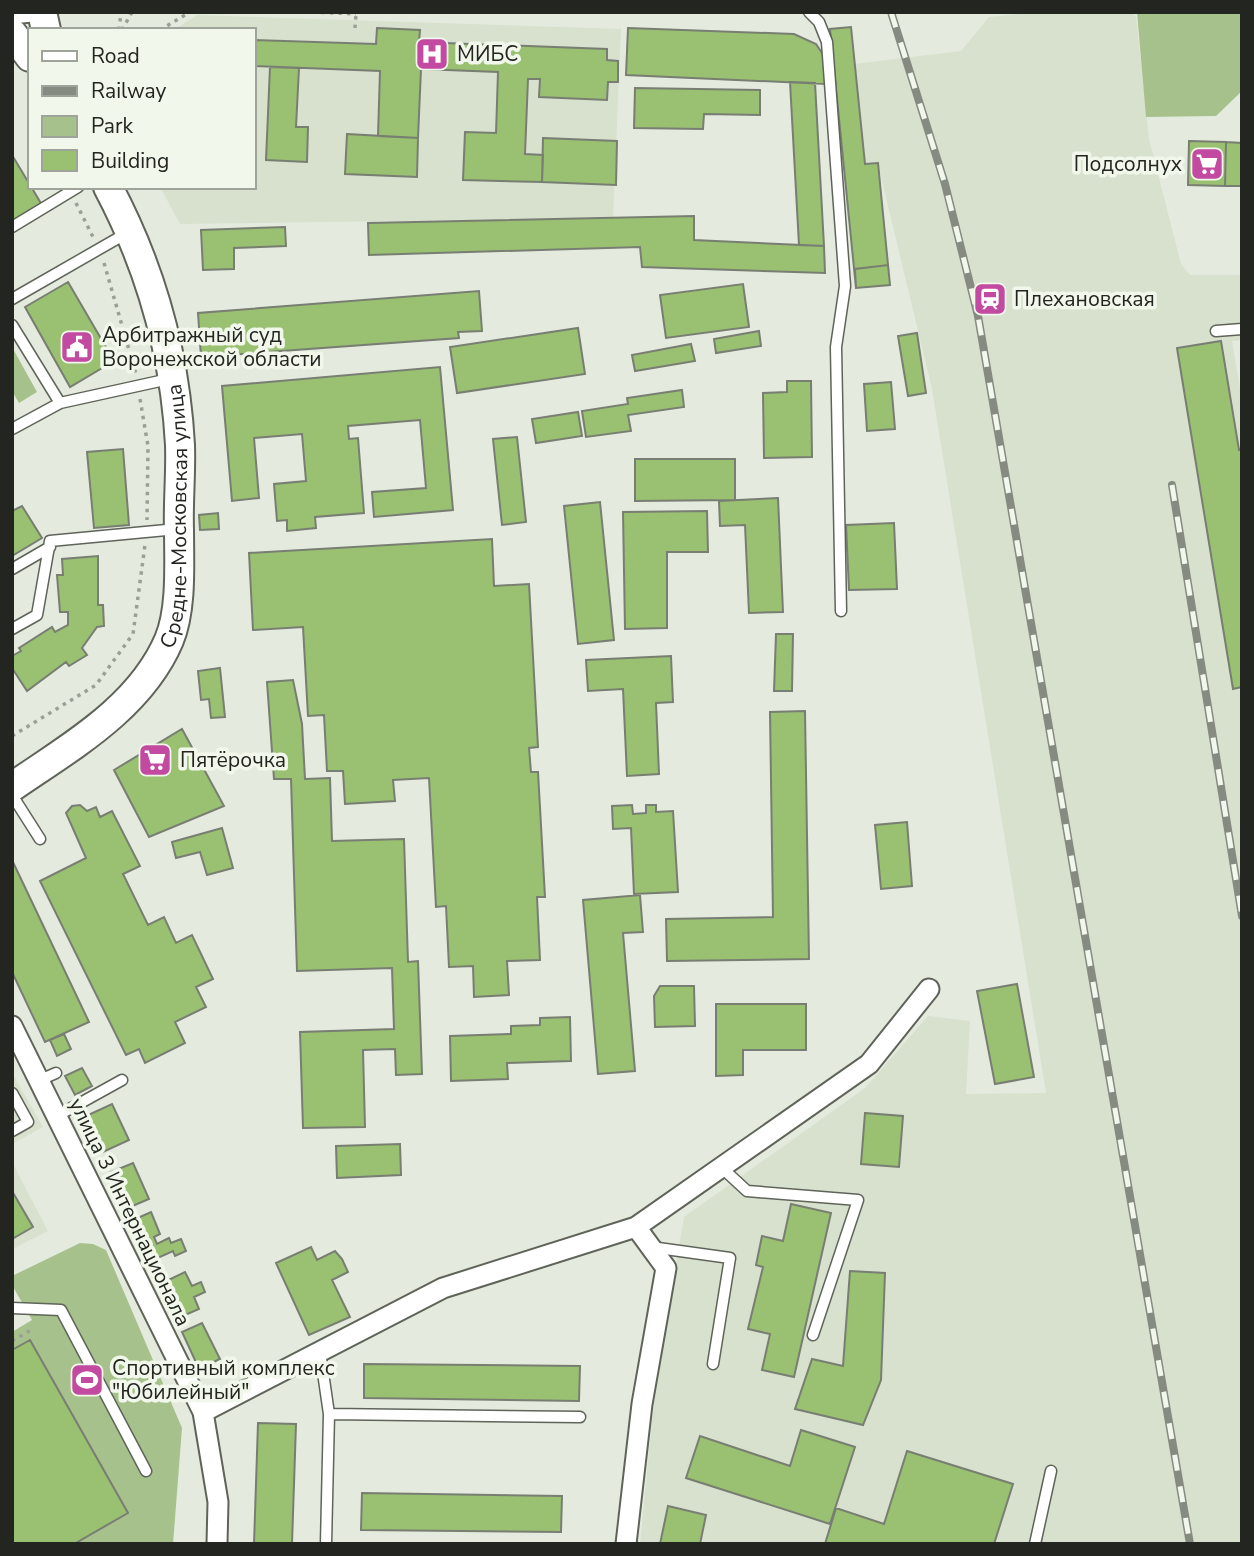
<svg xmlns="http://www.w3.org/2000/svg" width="1254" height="1556" font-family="'Nunito Sans',sans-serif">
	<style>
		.built { fill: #d7e1ce }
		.green { fill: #a7c18c }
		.building { fill: #9ac072; stroke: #787e72; stroke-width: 2 }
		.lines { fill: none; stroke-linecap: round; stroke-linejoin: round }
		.lane-casing { stroke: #5f6459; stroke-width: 13 }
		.street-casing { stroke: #5f6459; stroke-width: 23 }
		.secondary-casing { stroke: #5f6459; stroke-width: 32 }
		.path { stroke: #9ba096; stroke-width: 3.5; stroke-dasharray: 3.5 5; stroke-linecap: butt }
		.lane { stroke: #fff; stroke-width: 10 }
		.street { stroke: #fff; stroke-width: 19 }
		.secondary { stroke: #fff; stroke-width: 28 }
		.rail-casing { stroke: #868b82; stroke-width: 8 }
		.rail { stroke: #f1f8eb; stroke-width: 5; stroke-dasharray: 16; stroke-linecap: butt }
		.labels { text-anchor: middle; stroke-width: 7; stroke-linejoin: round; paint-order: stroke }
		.poi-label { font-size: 21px; fill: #232520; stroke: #f1f8eb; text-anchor: start }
		.street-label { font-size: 21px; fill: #232520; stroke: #f1f8eb }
	</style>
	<rect width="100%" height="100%" fill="#e4ebde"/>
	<path class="built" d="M1041,12H1129L1136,16L1149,139L1181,264L1190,275H1242V340L1232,341L1242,400V1544H640L655,1390L684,1217L865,1088L928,1016L970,1021L966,1094L1046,1093L932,389L878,164H865L854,64L961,51L989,17Z
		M197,15L621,29L613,218L180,224L160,187H254V30H174Z
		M12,1073L43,1127L12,1144Z
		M12,1162L48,1231L12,1249Z"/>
	<path class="green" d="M1137,12H1242V91L1216,116L1146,117Z
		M12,347L37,392L19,403L12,391Z
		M80,1243L93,1244L106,1250L182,1428L173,1544H12V1332L32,1320L12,1285V1276Z"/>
	<path class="building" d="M851,27L865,164L878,163L890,285L856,288L830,29Z
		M377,28L420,30L419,42L607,49V60L618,61V82H608L607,100L539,97L540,79H528L525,154L543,155L542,182L463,180L465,132L496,133L498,72L421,69L418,138L378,136L380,71L254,66V40L376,44Z
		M628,28L794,34L816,44L822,53L827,69L826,84L626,75Z
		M270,67L299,68L296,127H308L307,162L266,160Z
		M790,82L815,83L824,246L799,245Z
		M635,88L760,90V115L704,114L703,129L634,128Z
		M347,134L418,138L417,177L345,174Z
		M543,138L617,141L616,185L542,182Z
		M1189,141L1226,142L1225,186L1188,185Z
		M1226,142L1242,143V186H1225Z
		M12,155L42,205L14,221L12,217Z
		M694,216V240L824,246L825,273L642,267L640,247L369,255L368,223Z
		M285,227L286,246L234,248V269L203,270L201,230Z
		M888,265L890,285L856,288L855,269Z
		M68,282L114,361L70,387L25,307Z
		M743,284L749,327L666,338L660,295Z
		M479,291L482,331L458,332L459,338L201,357L198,313Z
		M578,328L585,374L457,393L450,347Z
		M759,331L761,346L716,353L714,339Z
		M917,333L926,393L908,396L898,336Z
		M1221,341L1239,450L1242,449V687L1233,689L1177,348Z
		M691,344L695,361L635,371L632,355Z
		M440,367L453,510L374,517L372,492L426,488L420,420L348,426L349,439L358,438L364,513L315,517L316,528L287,531V520L277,521L274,484L306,481L302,434L254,438L259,498L232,501L222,386Z
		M787,381H811L812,457L764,458L763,393L787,392Z
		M891,382L895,429L867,431L864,384Z
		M682,390L684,407L628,415L631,431L586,437L582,411L628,404L627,398Z
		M578,412L582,436L536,443L532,419Z
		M517,437L526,522L502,525L493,439Z
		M123,449L129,525L94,528L87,452Z
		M635,459H735V500L635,501Z
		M778,498L783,612L749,613L745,525L720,526L719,501Z
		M600,502L614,640L578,644L564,506Z
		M22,506L42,538L12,556V511Z
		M707,511L708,552H667V628L625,629L623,512Z
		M218,513L219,529L200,530L199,515Z
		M894,523L897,589L849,590L846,525Z
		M492,539L494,586L529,584L538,747L529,748L531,772H538L545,897H537L540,960L507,961L509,995L474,997L473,966L449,967L446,906L436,907L429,778L393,780L395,801L345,804L343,771H327L324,715L308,716L303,627L253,630L249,553Z
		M98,556V605H103L104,626L97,627L82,648L87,655L69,666L66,662L27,691L12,668V656L21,651L19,648L52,627L55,632L68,625V612H60L57,575H63L62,559Z
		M776,634H793L792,691H774Z
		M671,656L673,702L656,703L659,774L627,776L623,689L588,691L586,660Z
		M220,668L225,717L211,718L209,699L201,700L198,671Z
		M293,680L302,724L305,779L330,778L332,841L404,839L408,962L418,961L422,1074L396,1075L395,1049L363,1050L365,1127L303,1128L300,1032L394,1029L392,968L297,971L291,779H274L267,682Z
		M805,711L809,959L667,961L666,919L773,917L770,712Z
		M182,729L224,806L149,837L114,770Z
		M80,805L87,811L96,807L100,817L112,811L140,866L123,874L148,925L164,917L176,943L192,935L213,979L196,987L206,1007L175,1022L185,1043L145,1063L139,1049L126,1055L40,881L86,858L66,813L72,806Z
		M632,805L633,814L646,813V805H656V812L673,811L678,892L634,894L631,828L613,829L612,806Z
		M907,822L912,886L881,889L875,825Z
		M222,828L233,868L207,875L200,852L176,858L172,842Z
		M12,860L89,1022L45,1042L12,972Z
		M640,895L643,932L623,933L635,1071L598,1074L583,900Z
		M1017,984L1034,1077L995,1084L977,991Z
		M660,986H694L695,1026L655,1027L654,996Z
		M716,1004H806V1050H743V1075L716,1076Z
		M570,1017L571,1061L507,1063L508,1079L451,1081L450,1036L511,1034V1026L540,1025V1018Z
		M64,1034L71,1049L57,1056L50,1040Z
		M82,1068L92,1086L75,1095L65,1076Z
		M112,1104L129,1140L103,1152L86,1116Z
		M865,1113L903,1116L899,1167L861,1164Z
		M400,1144L401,1175L337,1178L336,1146Z
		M133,1163L149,1199L128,1208L111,1172Z
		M12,1191L33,1227L12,1239Z
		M791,1204L831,1213L794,1377L762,1370L770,1334L748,1329L763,1267L756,1265L762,1236L783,1241Z
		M151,1212L160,1234L154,1237L157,1244L169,1238L171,1243L181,1239L186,1251L175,1256L173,1251L151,1261L133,1220Z
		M311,1247L317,1260L335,1251L342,1259L348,1272L332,1280L350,1317L309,1335L276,1263Z
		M850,1271L885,1273L881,1380L863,1425L795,1409L812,1359L843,1366Z
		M185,1272L192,1286L201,1282L205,1292L194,1297L199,1309L176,1319L160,1284Z
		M202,1323L220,1359L199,1369L182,1332Z
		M30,1340L128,1513L74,1544H12V1350Z
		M364,1364L580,1366L579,1401L364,1398Z
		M258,1423L296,1424L292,1544H254Z
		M801,1430L855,1447L830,1524L686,1478L700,1436L790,1466Z
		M907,1451L1013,1484L994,1544H825L836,1508L884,1524Z
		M362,1493L562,1496L561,1532L361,1530Z
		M668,1506L706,1515L700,1544H660Z"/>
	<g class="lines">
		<defs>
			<path id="lane" d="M809,12L819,22L827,42L845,286L836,347L841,611
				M12,227L78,187
				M12,299L127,233
				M12,325L60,403
				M1216,331L1242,329
				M12,429L60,403L169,379
				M12,569L50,547
				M12,629L37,615L50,541L177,529
				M12,795L40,839
				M40,1080L56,1073
				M12,1093L28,1122L12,1131
				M57,1116L122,1080
				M721,1167L747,1191L858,1200L813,1335
				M651,1247L730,1258L713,1364
				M12,1308L61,1310L146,1471
				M320,1352L329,1414L326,1544
				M329,1414L580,1417
				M1035,1544L1051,1471"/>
			<path id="street" d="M12,14L31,12
				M12,1026L203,1412L218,1502L217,1544
				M203,1412L443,1288L636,1227L869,1064L929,989
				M626,1544L642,1404L666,1268L636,1227"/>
			<g id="secondary">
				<path d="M42,12L46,30"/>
				<path d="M12,33L30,57"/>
				<path id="s1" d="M12,787C70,747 140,708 169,640C182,609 179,563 179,530C178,502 181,473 180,445C175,353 151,268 108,187"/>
			</g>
		</defs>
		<use href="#lane" class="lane-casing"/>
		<use href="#street" class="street-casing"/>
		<use href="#secondary" class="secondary-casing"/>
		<path class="path" d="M313,12L356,14
			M355,28L356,14
			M119,30L121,12
			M122,30L132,12
			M160,30L190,12
			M76,203L93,237
			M104,263L136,374
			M140,399L148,446L147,520
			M12,736L96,685L133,634L145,545
			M12,1341L33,1329"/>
		<use href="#lane" class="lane"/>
		<use href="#street" class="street"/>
		<use href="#secondary" class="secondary"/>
		<defs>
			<path id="rail" d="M891,12L945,184L978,316L1190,1544
				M1172,485L1242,916"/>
		</defs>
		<use href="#rail" class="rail-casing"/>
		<use href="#rail" class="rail"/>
	</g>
	<defs>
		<symbol id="hospital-square" viewBox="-11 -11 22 22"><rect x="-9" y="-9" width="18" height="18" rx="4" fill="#c24aa0" stroke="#f1f8eb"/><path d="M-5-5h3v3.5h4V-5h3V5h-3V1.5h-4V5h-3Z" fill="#fff"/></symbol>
		<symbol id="supermarket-square" viewBox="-11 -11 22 22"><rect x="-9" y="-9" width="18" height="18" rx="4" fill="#c24aa0" stroke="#f1f8eb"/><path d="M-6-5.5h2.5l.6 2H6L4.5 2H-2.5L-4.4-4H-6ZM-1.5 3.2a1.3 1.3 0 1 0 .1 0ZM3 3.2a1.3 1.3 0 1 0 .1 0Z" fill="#fff"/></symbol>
		<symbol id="station-square" viewBox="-11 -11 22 22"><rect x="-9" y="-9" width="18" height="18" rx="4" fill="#c24aa0" stroke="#f1f8eb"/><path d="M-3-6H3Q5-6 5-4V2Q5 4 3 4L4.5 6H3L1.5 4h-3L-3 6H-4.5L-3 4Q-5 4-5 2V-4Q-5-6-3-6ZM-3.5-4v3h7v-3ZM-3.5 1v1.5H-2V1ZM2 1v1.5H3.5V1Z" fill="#fff"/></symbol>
		<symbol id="civic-square" viewBox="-11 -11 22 22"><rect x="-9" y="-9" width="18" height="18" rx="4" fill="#c24aa0" stroke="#f1f8eb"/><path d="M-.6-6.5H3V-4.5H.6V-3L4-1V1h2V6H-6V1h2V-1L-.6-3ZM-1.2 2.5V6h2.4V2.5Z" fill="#fff"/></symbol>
		<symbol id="stadium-square" viewBox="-11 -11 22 22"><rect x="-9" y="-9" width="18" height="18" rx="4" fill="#c24aa0" stroke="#f1f8eb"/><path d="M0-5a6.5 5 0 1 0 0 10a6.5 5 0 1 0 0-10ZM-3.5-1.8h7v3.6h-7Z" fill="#fff"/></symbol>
	</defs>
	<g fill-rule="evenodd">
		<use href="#hospital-square" x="413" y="35" width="38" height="38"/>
		<use href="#supermarket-square" x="1188" y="145" width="38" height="38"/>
		<use href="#station-square" x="971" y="280" width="38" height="38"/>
		<use href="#civic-square" x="58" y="328" width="38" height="38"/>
		<use href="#supermarket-square" x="136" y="741" width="38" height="38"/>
		<use href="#stadium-square" x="68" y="1361" width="38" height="38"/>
	</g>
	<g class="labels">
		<g class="poi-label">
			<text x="457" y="61">МИБС</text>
			<text x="1182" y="171" text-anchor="end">Подсолнух</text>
			<text x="1014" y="306">Плехановская</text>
			<text x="102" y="342">Арбитражный суд<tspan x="102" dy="24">Воронежской области</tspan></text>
			<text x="180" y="767">Пятёрочка</text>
			<text x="112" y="1375">Спортивный комплекс<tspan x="112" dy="24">"Юбилейный"</tspan></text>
		</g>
		<g class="street-label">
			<text dy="7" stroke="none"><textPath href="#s1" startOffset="343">Средне-Московская улица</textPath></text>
			<text transform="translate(130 1212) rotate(64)" y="7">улица 3 Интернационала</text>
		</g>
	</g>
	<rect width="1254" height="1556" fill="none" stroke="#232520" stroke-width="28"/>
	<rect x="28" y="28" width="228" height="161" fill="#f1f8eb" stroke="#9fa49a" stroke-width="2"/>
	<rect x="42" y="51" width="35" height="10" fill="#ffffff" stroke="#9fa49a" stroke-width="2"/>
	<text x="91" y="63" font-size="21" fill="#232520">Road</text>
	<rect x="42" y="86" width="35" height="10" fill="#868b82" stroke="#9fa49a" stroke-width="2"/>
	<text x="91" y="98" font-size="21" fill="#232520">Railway</text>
	<rect x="42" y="116" width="35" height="21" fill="#a7c18c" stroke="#9fa49a" stroke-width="2"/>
	<text x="91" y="133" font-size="21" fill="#232520">Park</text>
	<rect x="42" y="150" width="35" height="21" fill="#9ac072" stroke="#9fa49a" stroke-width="2"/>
	<text x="91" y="168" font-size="21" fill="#232520">Building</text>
</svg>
